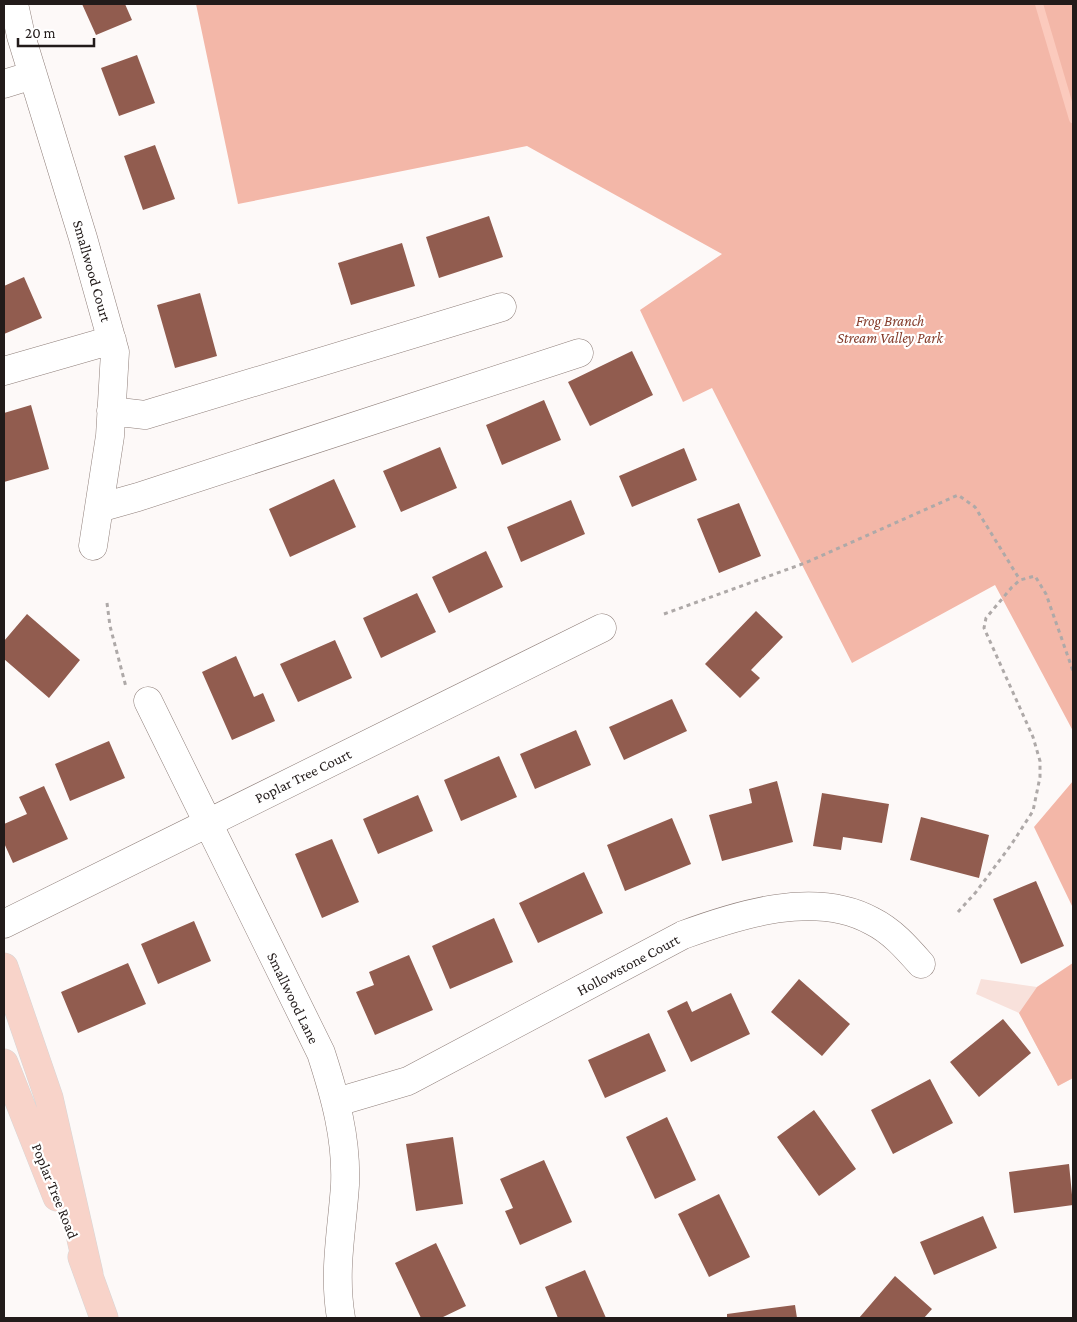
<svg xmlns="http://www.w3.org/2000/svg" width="1077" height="1322" font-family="'Crimson Pro',serif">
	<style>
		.green { fill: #f8e1db }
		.forest { fill: #f3b7a8 }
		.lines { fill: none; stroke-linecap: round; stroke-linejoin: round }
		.stream { stroke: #fbcabd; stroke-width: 8 }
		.building { fill: #915c4f }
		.minor-casing { stroke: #8f7f7a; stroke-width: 29 }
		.major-casing { stroke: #d7d6d6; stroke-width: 29 }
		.path { stroke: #aea9a8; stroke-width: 3; stroke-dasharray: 4 4; stroke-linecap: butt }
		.minor { stroke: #fff; stroke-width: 28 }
		.major { stroke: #f8d3c9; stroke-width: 28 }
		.labels { text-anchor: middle; stroke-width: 4.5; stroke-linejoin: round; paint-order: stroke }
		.street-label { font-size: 15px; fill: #221b1a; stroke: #fff }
		.park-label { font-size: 15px; font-style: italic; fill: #853d2c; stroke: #fff }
	</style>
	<rect width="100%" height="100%" fill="#fdf9f8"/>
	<path class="green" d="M1073,963V1078L1058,1086L1019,1013L976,994L981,979L1037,987Z"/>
	<path class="forest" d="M196,4H1073V731L995,585L852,663L712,388L683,402L640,310L722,254L527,146L238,204Z
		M1073,781V908L1034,827Z
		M1073,963V1078L1058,1086L1019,1013L1037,987Z"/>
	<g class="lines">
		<path class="stream" d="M1039,4L1073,119"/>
	</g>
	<path class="building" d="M82,4H125L132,20L96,35Z
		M137,55L155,103L119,116L101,68Z
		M155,145L175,199L143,210L124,156Z
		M489,216L503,257L439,278L426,237Z
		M402,243L415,286L351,305L338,263Z
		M24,277L42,318L4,334V286Z
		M200,293L217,356L175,368L157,305Z
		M632,351L653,395L590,426L568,382Z
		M544,400L561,440L502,465L486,425Z
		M31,405L49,469L4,482V413Z
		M440,447L457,488L401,512L383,471Z
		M684,448L697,480L632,507L619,476Z
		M334,479L356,527L290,557L269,509Z
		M571,500L585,534L521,562L507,527Z
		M739,503L761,556L719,573L697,519Z
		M486,551L503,587L449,613L432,577Z
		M417,593L436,632L381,658L363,618Z
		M756,611L783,637L751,670L760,678L740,698L705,664Z
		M27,614L80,660L49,698L4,659V641Z
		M335,640L352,678L298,702L280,664Z
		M236,656L254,697L263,693L275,721L232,740L202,672Z
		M672,699L687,731L624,760L609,727Z
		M576,730L591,765L535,789L520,754Z
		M109,741L125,778L70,801L55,764Z
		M499,756L517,797L461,821L444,780Z
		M777,781L793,842L722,861L709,815L752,803L749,789Z
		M44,786L68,839L13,863L4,843V824L27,814L19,797Z
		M822,793L889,804L882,843L843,837L841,850L813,846Z
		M418,795L433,831L378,854L363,819Z
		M921,817L989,835L979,878L910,860Z
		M672,818L691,864L625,891L607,845Z
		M332,839L359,902L322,918L295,854Z
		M584,872L603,913L538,943L519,903Z
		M1036,881L1064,946L1021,964L993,899Z
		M494,918L513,962L450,989L432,946Z
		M194,921L211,961L158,984L141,944Z
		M409,955L433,1010L375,1035L356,992L374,985L369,972Z
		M128,963L146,1004L78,1033L61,992Z
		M799,979L850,1024L822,1056L771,1012Z
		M731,993L750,1034L691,1062L667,1011L687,1001L692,1012Z
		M1003,1019L1031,1053L979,1097L950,1062Z
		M649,1033L666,1071L605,1098L588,1060Z
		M930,1079L953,1123L893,1154L871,1110Z
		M814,1110L856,1169L819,1196L777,1137Z
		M667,1117L696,1180L655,1199L626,1137Z
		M453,1137L463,1204L416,1211L406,1144Z
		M544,1160L572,1222L520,1245L505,1211L513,1208L500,1179Z
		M1069,1164L1073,1205L1014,1213L1009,1172Z
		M719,1194L750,1257L709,1277L678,1214Z
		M983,1216L997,1248L934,1275L920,1242Z
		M436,1243L466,1306L441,1318H421L395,1263Z
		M585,1270L606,1318H558L545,1287Z
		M895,1276L932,1309L924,1318H859Z
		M795,1305L797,1318H727V1314Z"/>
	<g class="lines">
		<defs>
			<path id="minor" d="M14,4L21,36L83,238L115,352L110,436L93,546
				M4,84L33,75
				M4,371L112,340
				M111,411L145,415L502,307
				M99,508L138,497L579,353
				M148,701L321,1053C335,1096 347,1139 345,1185C342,1231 333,1271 341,1318
				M4,924L602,628
				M337,1102L408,1081L683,935C740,914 816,890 872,921C892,931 906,947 921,964"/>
			<path id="major" d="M4,967L49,1098L89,1274
				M4,1063L57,1197
				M82,1257L104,1318"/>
		</defs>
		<use href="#minor" class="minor-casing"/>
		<use href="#major" class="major-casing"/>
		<path class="path" d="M107,603L110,626L126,687
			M664,614L805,563L958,495L975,507L1020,580
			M958,912L976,892L1011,845L1033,811L1040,777V761L1033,737L984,628L986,618L1012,587L1020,580L1035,576L1046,594L1073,671"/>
		<use href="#minor" class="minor"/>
		<use href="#major" class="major"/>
	</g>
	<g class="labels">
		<g class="street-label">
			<text transform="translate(92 271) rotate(74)" y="5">Smallwood Court</text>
			<text transform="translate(303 776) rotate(-26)" y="5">Poplar Tree Court</text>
			<text transform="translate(628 965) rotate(-28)" y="5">Hollowstone Court</text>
			<text transform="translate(293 998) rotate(64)" y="5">Smallwood Lane</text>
			<text transform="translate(55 1191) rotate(68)" y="5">Poplar Tree Road</text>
		</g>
		<g class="park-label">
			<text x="890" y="326">Frog Branch<tspan x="890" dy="17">Stream Valley Park</tspan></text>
		</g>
	</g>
	<rect width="1077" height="1322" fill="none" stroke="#221b1a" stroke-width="10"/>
	<path d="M18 38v8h76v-8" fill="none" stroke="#221b1a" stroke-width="2.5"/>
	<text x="25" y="38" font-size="15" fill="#221b1a" stroke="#ffffff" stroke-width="4" paint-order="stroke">20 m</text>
</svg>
